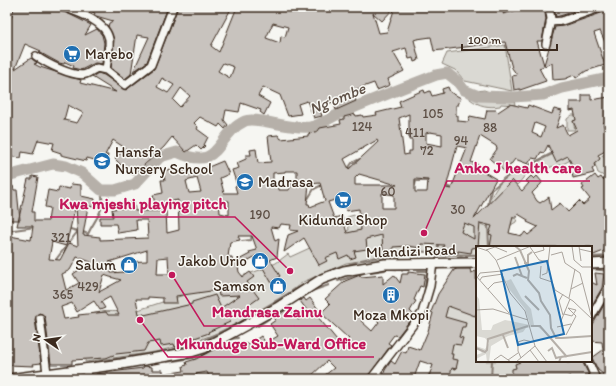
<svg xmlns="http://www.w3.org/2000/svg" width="616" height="386" font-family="Itim,sans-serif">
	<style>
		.green { fill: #dad9d3; stroke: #8a8278 }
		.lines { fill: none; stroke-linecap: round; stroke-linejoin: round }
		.stream { stroke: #857a71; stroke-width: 2 }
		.river { stroke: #b6b0a9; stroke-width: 11 }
		.building { fill: #c8c3be; stroke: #3b2a1e; fill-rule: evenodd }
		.minor-casing { stroke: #3b2a1e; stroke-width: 10 }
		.tertiary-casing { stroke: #3b2a1e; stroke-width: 12 }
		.minor { stroke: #f6f6f2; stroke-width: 7 }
		.tertiary { stroke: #f6f6f2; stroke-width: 9 }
		.labels { text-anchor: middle; stroke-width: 3; stroke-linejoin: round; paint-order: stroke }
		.number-label { font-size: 13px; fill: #5e5046 }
		.poi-label { font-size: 15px; fill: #3b2a1e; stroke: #f6f6f2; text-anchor: start }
		.street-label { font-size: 15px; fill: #3b2a1e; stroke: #f6f6f2 }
		.water-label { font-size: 16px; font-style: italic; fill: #605248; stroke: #f6f6f2 }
		.inset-river { fill: none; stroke: #b6b0a9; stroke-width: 2 }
		.inset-road { fill: none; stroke: #aba49d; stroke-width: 1 }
		.view { fill: #1f6fb2; fill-opacity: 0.15; stroke: #1f6fb2; stroke-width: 2 }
		.inset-edge { fill: none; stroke: #3b2a1e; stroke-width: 2 }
		.leader { fill: none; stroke: #c2185b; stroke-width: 1.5 }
		.callout-dot { fill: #c2185b; stroke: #f6f6f2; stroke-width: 1.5 }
		.callout-label { font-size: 16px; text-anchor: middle; font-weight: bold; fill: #c2185b; stroke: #f6f6f2; stroke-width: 3; stroke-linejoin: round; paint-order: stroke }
	</style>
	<rect width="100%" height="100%" fill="#f6f6f2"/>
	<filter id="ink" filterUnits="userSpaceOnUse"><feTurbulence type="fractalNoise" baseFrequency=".025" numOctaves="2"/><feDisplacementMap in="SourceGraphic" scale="8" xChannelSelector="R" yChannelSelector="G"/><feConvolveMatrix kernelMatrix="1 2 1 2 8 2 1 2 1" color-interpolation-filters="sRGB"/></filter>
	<g filter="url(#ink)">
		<path class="green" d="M505,45L512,91L465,81L455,70L442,64L447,53Z
			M484,90L492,93V96L513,95L515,105L501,104L500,106C489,108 479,106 470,99L471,92Z
			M572,115H577L576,120L573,121L575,130H567V119Z
			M609,123V139L563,164L527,173L502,204L500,215L517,219L516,222L511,225L501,247H477V254L451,258L428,251L346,263L303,282L270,307L218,333L187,344L155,352L85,362L90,315C101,309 121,313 135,311L260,270L276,263L288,254L290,257L349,230L347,217L358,214L360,223L370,217L453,213L488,227L489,200L503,178Z
			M606,153L604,158L609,157V176L606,177L598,173L594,161Z
			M477,278V361H525L529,379H425L436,365L444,308L461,302L472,282Z"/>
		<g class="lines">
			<path class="stream" d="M604,127L609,124
				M347,170L352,163L360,159
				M415,185L416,181H429
				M444,185L453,189
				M306,202L314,189L322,185
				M488,206L491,190L508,176L554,153
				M488,224L489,247
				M67,228L77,231
				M7,231L35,227
				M83,232L88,234C96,216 106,212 101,190
				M242,241L251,240L252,234
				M438,254V243
				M439,254L477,255
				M591,257L609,256
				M372,258C390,252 415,250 434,253
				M361,260L370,258
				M54,262L78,231
				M392,269L409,270
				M435,269L444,267
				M591,269L609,271
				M418,271H426
				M371,272L385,270
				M607,278L609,274
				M338,281L364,273
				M309,292L329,285
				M424,296L427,271
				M258,326L294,302
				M231,339L238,338
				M94,362L168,351L204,340L239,323L321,274L356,262
				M167,362L193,358L225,341
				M491,379L492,361"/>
			<path class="river" d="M7,176L53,164L66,166L82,173L101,190H115L135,184L160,157L177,152C222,173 215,135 245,121C255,116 291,130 310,127C321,125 333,116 343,112C374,99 405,87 436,75L447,73L457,81L464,90L479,96L513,97L543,95L562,88L609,78"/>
		</g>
		<path class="building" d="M14,7H51L59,9L91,25L85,35L97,29L102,35L104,43L102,64L95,63L81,70L73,68L74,66L65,62L64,64L59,63L39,52L41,51L25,44L15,69L31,58L37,63L34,64L40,67L81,80L80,83L116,92L92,77L98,73L104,75L126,90L154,69L178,7H232L211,46L219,52L237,7H395L382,21L373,13L379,33L387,32L395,7H420L432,10V7H506L503,14L521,9L519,7H544L546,19L542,41H537L544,65L555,27L564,26L604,12L609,7V51L600,31L594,33L605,65L586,71L576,78L574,75L565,79L553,80L552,63L539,68L546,81L520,90V89L514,90L512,76L517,75L512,68L505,42L434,51L431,37L417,39L414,40L419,60L414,62L413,58L409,59L406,48L393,52L404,71L388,79L390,85L377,90L374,83L357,89L358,91L353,93L356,101L336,110L333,102L319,107L322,116L314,118L307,101L298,104L301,114L288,116L280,95L263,87L258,96L270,103L264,115L260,112L261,110L241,103L239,112L226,110L224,120L228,125L225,129L220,124L218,127L200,117L194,123L198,127L197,129L208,137L204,145L205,146L201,150L196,145L186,152L172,137L164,147L133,175L123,164L121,165L115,159L125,148L113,140L105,155H108L106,163L87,158L86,161L61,155V153L52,150L54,143L38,140L33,154L22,152L21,158L7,156V110L9,104H7V31ZM273,23L288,27L285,37L281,36L280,43L266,38ZM223,63L234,67L230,78L218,71ZM162,78L174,85L168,93L157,87ZM181,88L190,96L180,107L173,100ZM68,105L83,113L77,123L64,120Z
			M80,7H168L147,62L133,72L149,37L137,35L131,74L125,79L111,68L114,39L108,27L109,23L113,21L96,16L94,15L95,13Z
			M554,7H572L573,12L556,17Z
			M448,87L450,92L461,98L458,105H456V115L458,116V121L468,122L470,116L485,119L487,110H496L498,112L510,104L527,108L528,105L552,114L554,109L562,111L556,128L563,125L568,135L577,130L573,121L576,120L574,110L570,111V102H582V95H591V100L609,97V119L603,123L606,131L609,130V149L598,155L600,159L594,164L595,167L592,169L594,173L573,178L572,173L575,172L568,156L556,162L548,145L544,153L541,152L537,159L532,158L528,164L515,159L506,171H504L490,159L497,149L496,146L480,136L471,162L481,166L479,169L496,179L474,219L512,180L522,191L529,183L526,181L531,176L534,179L537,176L542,182L541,184L532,193L537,201L540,203L549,197L551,210L560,203L568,212L579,201L583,205L590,199L582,189L584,188L582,185L595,175L598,179L601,177L603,180L609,175V224L604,227L609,237V249L591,256V247H490L492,235L489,234L492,226L480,223L478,247L472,248L471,253L458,251V253L453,251L452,253L442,249L444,245L421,244V248L408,246L393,247V252L383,253L382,235L366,239L367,249L354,251L356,257L350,259L348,255L339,259L337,253L325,258L327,261L319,265L304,238L284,252L288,235L298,231L290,230L291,225L281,224L279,228L271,227L275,241L279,239L277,257L270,260L280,276L276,279L284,292L281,294L279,291L277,292L256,256L238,266L239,272L243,277L250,272L254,277L247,282L259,298L229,319L230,322L208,332L209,333L186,341L185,344L175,347L174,344L161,346L160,341L148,343L144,351L116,354L106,358L72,360V364H51L45,317L42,314L39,313L35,319L41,363L33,364L34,366L7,365V304H9L8,300L11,299L7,288V252L10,236L31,240L33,226H17L28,179H32V176L38,177L32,212H34V221H48L50,208L45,207L48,190L58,192L59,187L70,189L71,184L81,185V196L95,199L94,207L88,206L83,235L100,237V240L148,238L147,220H136L137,230L118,233L116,224H100V217H113L112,209L124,208L123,204L134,202L135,211H166L167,233L179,230L178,200L155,204L153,195L163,193L161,180H165L163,171L171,169L172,172L181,170V172L188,170L189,175L223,161L229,174L220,178L224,193H237L235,186L237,185L232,170L239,168L237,163L246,159V155H251L250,150L256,149L258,163L271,162L268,136L278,135L281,139L308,136V134L318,131L320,128L341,124L340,120L344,119V117L355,114L356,116L362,115L363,117L377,115L376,113L401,107L399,101L419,92L424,90L425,93L430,91L432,96L443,93L442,89ZM409,114V140H412V151H409V154L404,155L399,118ZM535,123L545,127L541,137L532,133ZM430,132L442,134V146L426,143V133ZM377,140L378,142L349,169L344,159ZM457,146L467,148L451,189L446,188ZM285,171H297V182H292L289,190H279V186L273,183V173L285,172ZM359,174L397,185H355V178ZM197,178L201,192L189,193L186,181ZM415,179L428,180L427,192H415ZM320,183L325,201L310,207L309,204H307L309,184ZM382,193L394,195V208H382ZM342,198L346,211L359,209L361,230L347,233L342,216L334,218L328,202ZM219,200L229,201V215L220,213ZM76,204L78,246L69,243L60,260L49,259L52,242L66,246ZM518,214L528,220L527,222L538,227L528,235L525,232L522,236L509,233L513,217H517ZM464,223L474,227V239L461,232ZM238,236H252L257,250L249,252L250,254L233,263L232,257H228L230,242L240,240ZM147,250V261L124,262V272L111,273L113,263L109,262ZM77,257L91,262L73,274L79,283L66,290L62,274L70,270ZM168,257L169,274H157L158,258ZM104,275L110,277L121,280L99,292ZM218,290L219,296L240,295L221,308L215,295L192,302V304L144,315V314H139L136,299H148V297L163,298V303H177L176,296ZM110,297L119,315H108L106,312L78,315L79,317L64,319L61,307L72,303L77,312L94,301L100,310L105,308L101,302Z
			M13,186L14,190H17L20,220H7V189L8,187Z
			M457,269H470L471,273L476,271L477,312L475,316L448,306L445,317L466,323L465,327H462L459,337L463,338L461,345L453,344L451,354H453L452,359L458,360L456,369L452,368L449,379H428L433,365L420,361L414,378L382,379L385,370L391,361L395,364L402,351L406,353L408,346L420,350L428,331L433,313L431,312L438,294L454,270Z
			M408,272L425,274L423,287L420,286L414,300L416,301L410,311L414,315L398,336L394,335L388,343L391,345L366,379H320L334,368L327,361L308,379H210L207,372L196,374L197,379H96V374L143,368L144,366L152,367V370H163V374L184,371L183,366L187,365L186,362L196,359L224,344L225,346L231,343L235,350L246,342L248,345L261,336L266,343L278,336L270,324L276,320L274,318L290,307L298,320L309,313L300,301L304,298L306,301L310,298L321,313L317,316L342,346L349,339L321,313L330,304L325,299L345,281L360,275L361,277L383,275V284L394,275L400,283L402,274H408ZM369,313L379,322L372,331L361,321Z
			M595,273L604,274L602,288L591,307V282L597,285Z
			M609,296V379L598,370L592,358L603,350L602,342L591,341V333L592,326Z
			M520,361H567V363L582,361L591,379H572L570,376L563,379H516L515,375H512V369L516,368L515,364L520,362Z"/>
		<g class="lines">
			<defs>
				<path id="minor" d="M63,7C77,12 106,21 109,39C110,48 107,61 106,70
					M7,15L9,7
					M550,22L562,21L602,7
					M546,44L551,19L549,7
					M36,56C46,63 74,78 86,74C89,73 93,70 97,68L106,70L125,85L151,65L173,7
					M591,317L609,286
					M40,318L47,373
					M588,361L596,379
					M86,368L87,379
					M371,379L422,313L430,286L433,263"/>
				<path id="tertiary" d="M591,264L609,263
					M9,379L121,364L191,352L204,348L277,308L322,279L344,271L385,264L477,263"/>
			</defs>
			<use href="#minor" class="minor-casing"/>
			<use href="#tertiary" class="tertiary-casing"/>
			<use href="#minor" class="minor"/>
			<use href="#tertiary" class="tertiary"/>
		</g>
	</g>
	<defs>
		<symbol id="supermarket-disc" viewBox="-11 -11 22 22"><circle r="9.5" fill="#1f6fb2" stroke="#f6f6f2"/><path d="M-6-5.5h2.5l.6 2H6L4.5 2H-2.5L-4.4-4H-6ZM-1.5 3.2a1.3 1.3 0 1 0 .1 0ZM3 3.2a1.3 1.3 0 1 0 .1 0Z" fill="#fff"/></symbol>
		<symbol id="school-disc" viewBox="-11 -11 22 22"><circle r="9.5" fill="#1f6fb2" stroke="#f6f6f2"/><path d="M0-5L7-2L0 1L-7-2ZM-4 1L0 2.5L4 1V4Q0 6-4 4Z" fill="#fff"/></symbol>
		<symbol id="university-disc" viewBox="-11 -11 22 22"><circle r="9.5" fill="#1f6fb2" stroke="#f6f6f2"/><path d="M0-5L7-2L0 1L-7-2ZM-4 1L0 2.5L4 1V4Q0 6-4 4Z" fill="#fff"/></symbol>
		<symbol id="shop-disc" viewBox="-11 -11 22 22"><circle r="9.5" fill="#1f6fb2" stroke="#f6f6f2"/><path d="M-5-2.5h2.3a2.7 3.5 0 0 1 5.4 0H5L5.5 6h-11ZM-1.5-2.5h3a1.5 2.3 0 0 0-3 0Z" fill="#fff"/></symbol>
		<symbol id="building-disc" viewBox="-11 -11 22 22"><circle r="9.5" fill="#1f6fb2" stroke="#f6f6f2"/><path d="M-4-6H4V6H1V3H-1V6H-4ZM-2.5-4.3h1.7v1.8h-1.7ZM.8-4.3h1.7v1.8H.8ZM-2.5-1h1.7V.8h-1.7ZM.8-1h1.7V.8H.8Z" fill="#fff"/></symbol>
	</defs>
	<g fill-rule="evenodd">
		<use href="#supermarket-disc" x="62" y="44" width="20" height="20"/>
		<use href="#school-disc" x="92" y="151" width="20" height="20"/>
		<use href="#university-disc" x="235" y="172" width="20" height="20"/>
		<use href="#supermarket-disc" x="333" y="190" width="20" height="20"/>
		<use href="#shop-disc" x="250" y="251" width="20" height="20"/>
		<use href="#shop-disc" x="119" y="255" width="20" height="20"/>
		<use href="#shop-disc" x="268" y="276" width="20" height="20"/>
		<use href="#building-disc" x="381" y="285" width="20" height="20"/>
	</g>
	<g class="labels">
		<g class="number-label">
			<text x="433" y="118">105</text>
			<text x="362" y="131">124</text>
			<text x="490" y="132">88</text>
			<text x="415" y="137">411</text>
			<text x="461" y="145">94</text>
			<text x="427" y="155">72</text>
			<text x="388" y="196">60</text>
			<text x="458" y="214">30</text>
			<text x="260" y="219">190</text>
			<text x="61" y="242">321</text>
			<text x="88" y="291">429</text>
			<text x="63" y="299">365</text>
		</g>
		<g class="poi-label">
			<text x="85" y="59">Marebo</text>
			<text x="115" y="157">Hansfa<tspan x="115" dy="17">Nursery School</tspan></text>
			<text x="258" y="187">Madrasa</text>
			<text x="343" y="225" text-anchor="middle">Kidunda Shop</text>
			<text x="247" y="266" text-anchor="end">Jakob Urio</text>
			<text x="116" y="270" text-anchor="end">Salum</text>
			<text x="265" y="291" text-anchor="end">Samson</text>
			<text x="391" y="320" text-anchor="middle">Moza Mkopi</text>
		</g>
		<g class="street-label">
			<text transform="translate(411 251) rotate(-2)" y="5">Mlandizi Road</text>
		</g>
		<g class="water-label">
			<text transform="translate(337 98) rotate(-22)" y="6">Ng'ombe</text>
		</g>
	</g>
	<g transform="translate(476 246)">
		<rect width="116" height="116" fill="#f6f6f2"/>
		<path d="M35,33L46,53L55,63L58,79L64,80L74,91L61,80L50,82L47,86L32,90L15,100L13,116H11L10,108L0,113V109L6,107L0,100L9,103L13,97L9,92L0,90V49L3,53L6,84H15L17,79L29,74L54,79L49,63L33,43L30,35Z" fill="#dad9d3"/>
		<path class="inset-river" d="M39,0L44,4L53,25L52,34L63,47L65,55L74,69L75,82L80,92H86M39,11L46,30M48,17H52V9L56,6M37,30L41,28L51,32M49,50L63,64M55,80H64L91,111M27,89L32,102M86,92L116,90M0,102L9,106L11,104L12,93L52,80M72,105L76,102L80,112L84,111M83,116L85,111L116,106"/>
		<path class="inset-road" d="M96,0L98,14L106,21H116M103,0L105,15M0,1L12,5L20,14L34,47L49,65L59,100L71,116M54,1L63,14L72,16M103,3L116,6M10,4L19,1L31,6M58,7L68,4L67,0M75,9L86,6L89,17L104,27L116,73M21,14L55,0M65,20L64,32L76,36L79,44L97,55L116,73M66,29L71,27L74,0M0,30L33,67M1,32L4,27L26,25M4,34L6,31L27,28M12,43L18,37L29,35M95,43L107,37M93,52L99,23M0,64L17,63L52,74M88,68L96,70L100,64L92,62M87,69L83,55L87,48M87,80L85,75L94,53M81,81L95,78M90,89L100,70L92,62M54,104L63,116M45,112L42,105V96L48,94L57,96M18,114L25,109L35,116M32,114L42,107M40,116L59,100"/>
		<path class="view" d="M71,15L88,88L42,99L25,25Z"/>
		<rect width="116" height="116" class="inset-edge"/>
	</g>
	<path class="leader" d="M424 233L447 181H590M290 271L235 217H50M172 275L204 326H331M140 320L168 357H374"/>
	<g class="callout-dot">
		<circle cx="424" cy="233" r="4"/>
		<circle cx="290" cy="271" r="4"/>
		<circle cx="172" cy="275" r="4"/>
		<circle cx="140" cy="320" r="4"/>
	</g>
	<g class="callout-label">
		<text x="518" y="173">Anko J health care</text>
		<text x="143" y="209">Kwa mjeshi playing pitch</text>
		<text x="267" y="317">Mandrasa Zainu</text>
		<text x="271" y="349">Mkunduge Sub-Ward Office</text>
	</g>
	<rect width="616" height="386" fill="none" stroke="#f6f6f2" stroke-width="24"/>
	<rect x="12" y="12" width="592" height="362" fill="none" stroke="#3b2a1e" stroke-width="1.5" filter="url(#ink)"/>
	<g transform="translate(46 340) rotate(283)" stroke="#f6f6f2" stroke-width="3" paint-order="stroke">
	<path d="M0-3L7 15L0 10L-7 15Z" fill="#3b2a1e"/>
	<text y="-6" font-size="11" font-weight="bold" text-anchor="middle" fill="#3b2a1e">N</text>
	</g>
	<path d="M462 44v6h95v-6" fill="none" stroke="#3b2a1e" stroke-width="2"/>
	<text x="468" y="44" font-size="12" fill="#3b2a1e" stroke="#f6f6f2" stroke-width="3" paint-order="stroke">100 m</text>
</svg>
